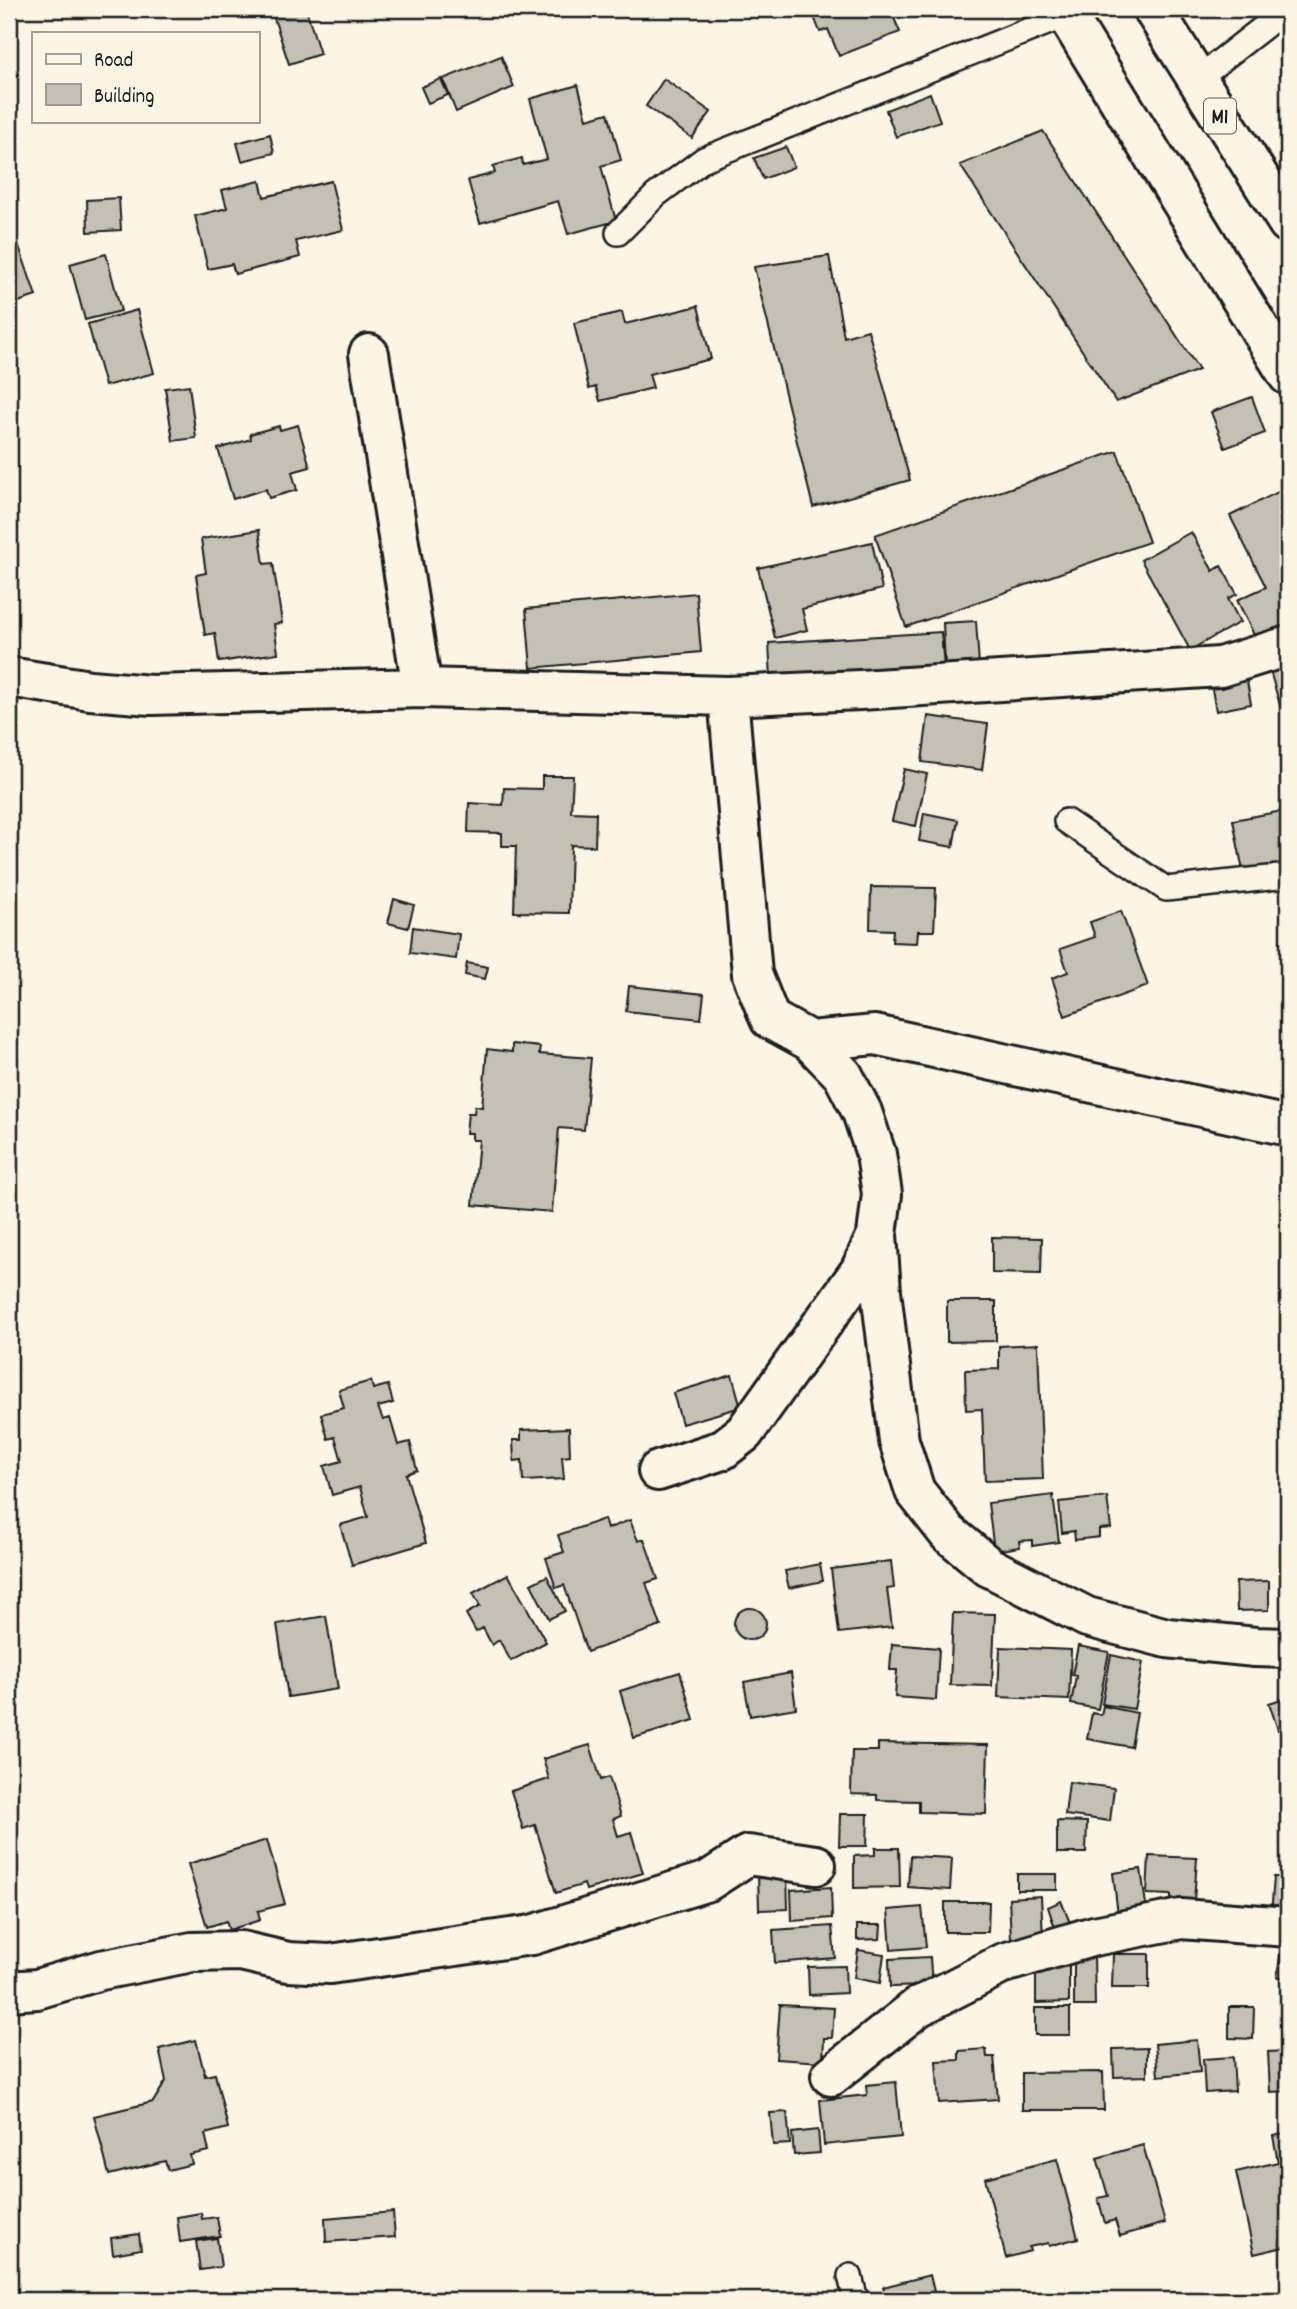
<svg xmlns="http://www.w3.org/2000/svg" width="1297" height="2309" font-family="Dekko,sans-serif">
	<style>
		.building { fill: #c4c0b3; stroke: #1c1c1c; stroke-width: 2 }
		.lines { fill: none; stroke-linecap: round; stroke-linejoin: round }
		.lane-casing { stroke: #1c1c1c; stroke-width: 28 }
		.street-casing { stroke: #1c1c1c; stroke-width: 44 }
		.highway-casing { stroke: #1c1c1c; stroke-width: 44 }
		.lane { stroke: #fcf5e5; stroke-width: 23 }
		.street { stroke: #fcf5e5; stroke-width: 38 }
		.highway { stroke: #fcf5e5; stroke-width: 38 }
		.labels { text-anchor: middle; stroke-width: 5; stroke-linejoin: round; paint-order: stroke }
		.shield { fill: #fcf5e5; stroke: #5f5d58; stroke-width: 2 }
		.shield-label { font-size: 21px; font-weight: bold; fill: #1c1c1c }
	</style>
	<rect width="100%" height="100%" fill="#fcf5e5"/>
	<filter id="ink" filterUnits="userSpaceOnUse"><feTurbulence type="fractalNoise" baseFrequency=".0143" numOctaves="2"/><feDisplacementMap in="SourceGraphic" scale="14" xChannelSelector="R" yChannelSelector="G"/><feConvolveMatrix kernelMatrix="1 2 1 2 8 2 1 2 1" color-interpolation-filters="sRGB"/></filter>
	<g filter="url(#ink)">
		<path class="building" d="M271,9H306L320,54L289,64Z
			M811,9H890L900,32L839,56L828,29L820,32Z
			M501,56L514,87L456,112L443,79Z
			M441,79L448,95L428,103L421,87Z
			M664,79L711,112L692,138L646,106Z
			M578,85L587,119L608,113L621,160L601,166L616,221L568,234L558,201L480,223L468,180L495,173L493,166L522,158L523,165L547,159L530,99Z
			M930,93L940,121L896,137L886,110Z
			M1043,131L1199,370L1116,402L960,165Z
			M270,134L274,153L242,161L237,143Z
			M786,147L794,167L763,179L754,158Z
			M260,181L264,197L331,181L343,230L296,241L300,257L235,274L232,264L208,269L195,216L227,208L222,190Z
			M119,198L121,230L88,232L87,200Z
			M13,229L36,296L9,305V231Z
			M106,254L121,311L85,320L70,264Z
			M829,256L844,337L868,330L910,480L813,507L754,267Z
			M698,306L711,359L649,374L653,388L600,401L596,387L589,389L574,323L622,312L625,324Z
			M137,310L154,373L105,386L88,324Z
			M189,385L196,438L173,441L165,388Z
			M1252,397L1265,433L1225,448L1211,412Z
			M298,425L310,467L292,472L297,490L269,498L266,489L233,499L218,449L251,439L250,434L279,426L280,430Z
			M1117,451L1149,542L906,627L875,535Z
			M1288,487V638L1260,647L1237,600L1266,587L1230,516Z
			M259,530L264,564L273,563L282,623L274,624L278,653L219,662L215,633L205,635L196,575L206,573L201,539Z
			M1191,532L1213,571L1221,566L1237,594L1228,599L1240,622L1190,650L1141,560Z
			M872,542L882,589L802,609L807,630L775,638L758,568Z
			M696,593L701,652L531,668L526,609Z
			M976,621L979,665L945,667L943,623Z
			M941,632L944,668L771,679L769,643Z
			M1288,666V710L1282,712L1270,671Z
			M1246,676L1251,704L1216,711L1211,684Z
			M928,716L988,724L982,770L922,762Z
			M904,769L927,774L916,826L892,821Z
			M542,776H573L571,812L596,813L595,846L571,845L569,913L514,912L516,846H502V833L468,832L469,803L503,805L504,788L542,789Z
			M1288,810V862L1243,871L1233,820Z
			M924,813L958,820L953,847L919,841Z
			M871,887L936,888L934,931H918L917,943L892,942L893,930L870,929Z
			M394,899L414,905L408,928L388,923Z
			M1121,911L1148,986L1065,1016L1052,978L1068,972L1060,949L1095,937L1090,922Z
			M413,927L459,934L456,959L410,953Z
			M467,963L488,967L485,979L465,975Z
			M629,986L704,994L701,1019L626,1011Z
			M512,1044L540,1047L539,1054L591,1058L584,1130L559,1128L552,1212L473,1205L479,1140H472V1133H466L468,1113H474L475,1106L482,1107L487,1049L512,1052Z
			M992,1237L1042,1238L1041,1274L992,1273Z
			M947,1301H996V1341L947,1342Z
			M1038,1344L1043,1479L985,1481L982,1409L966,1410L965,1370L999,1369V1346Z
			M732,1375L741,1407L682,1424L673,1393Z
			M371,1381L373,1389L388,1385L393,1403L378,1407L383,1420L390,1418L398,1445L410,1442L417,1470L406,1474L426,1543L352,1565L340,1525L368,1517L360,1487L332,1495L324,1466L342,1461L335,1437L328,1439L321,1414L344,1408L339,1390Z
			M569,1428L570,1456L562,1457L564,1479L523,1481L522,1460L514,1461L513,1440H521V1430Z
			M1053,1495L1059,1542L1032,1546V1540L1019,1541L1020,1547L994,1551L988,1503Z
			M1107,1497L1111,1528L1099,1529V1537L1075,1540L1074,1531L1062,1533L1059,1502Z
			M604,1519L607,1529L630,1520L638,1541L644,1539L658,1579L646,1583L661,1626L587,1652L564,1585L556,1588L546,1558L564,1552L558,1535Z
			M891,1561L894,1588L887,1589L892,1627L839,1633L831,1569Z
			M820,1564L823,1581L789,1588L785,1571Z
			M508,1574L546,1642L511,1661L499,1640L492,1645L483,1628L476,1632L466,1614L480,1606L473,1593Z
			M547,1576L565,1611L549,1619L531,1584Z
			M1269,1581V1610L1237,1611L1236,1582Z
			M734 1624a16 16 0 1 1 32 0a16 16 0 1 1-32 0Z
			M953,1613L995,1614L992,1686L950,1685Z
			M326,1616L338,1689L288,1697L277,1624Z
			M892,1644L939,1648L936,1700L895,1697L897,1670H890Z
			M1078,1646L1109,1652L1098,1709L1071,1704L1076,1676L1072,1675Z
			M1000,1647L1071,1650L1069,1700L998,1697Z
			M1111,1655L1143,1662L1134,1709L1102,1704Z
			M680,1672L694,1720L634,1738L620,1691Z
			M791,1673L796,1708L750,1716L744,1682Z
			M1288,1697V1726L1278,1730L1269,1703Z
			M1103,1706L1137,1713L1131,1747L1087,1739L1092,1713L1101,1715Z
			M878,1743L988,1745L986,1814L919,1812V1801L877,1800V1795L851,1794L852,1751H878Z
			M590,1745L601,1780L609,1777L621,1816L613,1819L618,1836L631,1832L643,1873L586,1890L584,1884L556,1893L535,1825L523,1829L511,1791L549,1779L543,1759Z
			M1069,1782L1114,1788L1110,1821L1065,1815Z
			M840,1814H868L867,1846H839Z
			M1057,1821L1087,1822L1086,1853H1057Z
			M267,1840L285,1904L258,1911L260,1920L229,1930L226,1921L207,1927L188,1864Z
			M875,1848H899L900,1887L854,1888V1856L875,1855Z
			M910,1856L952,1858L950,1890L908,1887Z
			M1149,1856L1197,1858L1194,1902L1171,1901V1895L1147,1894Z
			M1141,1869L1147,1912L1118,1915L1113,1873Z
			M787,1872L788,1909L759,1910L758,1873Z
			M1017,1874H1057V1890H1017Z
			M1274,1877H1288V1916L1271,1915Z
			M831,1887L832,1918L792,1921L791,1890Z
			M1041,1896L1043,1939L1011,1940L1009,1898Z
			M1061,1901L1071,1925L1056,1931L1048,1907Z
			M945,1902H989L988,1932H945Z
			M922,1907L926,1947L891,1950L888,1910Z
			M857,1925H881L880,1939L857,1940Z
			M832,1926L835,1958L775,1963L773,1930Z
			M1282,1943L1288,1944V1978L1277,1977Z
			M858,1950L884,1954L880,1983L854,1978Z
			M1113,1954H1149V1988H1112Z
			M1074,1955H1094L1095,2006H1074Z
			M930,1957L932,1986L890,1987L889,1959Z
			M1054,1959H1069V2002L1036,2003V1970L1054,1969Z
			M845,1966L846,1993L809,1995L808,1967Z
			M780,2005L834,2008L832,2038H824L823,2062L776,2059Z
			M1229,2007H1254L1253,2039L1229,2038Z
			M1035,2008H1070V2035H1035Z
			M196,2040L205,2076L215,2074L228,2128L205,2134L209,2151L190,2155L192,2164L168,2170L165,2161L109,2175L94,2116L153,2102L166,2081L159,2049Z
			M1197,2040L1200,2072L1158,2076L1155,2044Z
			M1147,2048V2076L1114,2077L1113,2049Z
			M986,2049L987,2057H994L998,2099L939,2103L936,2061L959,2060V2051Z
			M1287,2051L1288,2091L1270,2092L1268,2052Z
			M1233,2057L1235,2091L1205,2093L1203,2059Z
			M1103,2072L1104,2110H1022V2073Z
			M896,2082L901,2137L824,2145L820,2100L867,2095L866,2085Z
			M787,2112L790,2144L773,2145L770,2113Z
			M818,2130L820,2153L794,2155L792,2133Z
			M1288,2133V2246L1254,2254L1236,2172L1278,2162L1273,2136Z
			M1143,2145L1165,2223L1120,2236L1115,2220L1105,2223L1098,2198L1108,2196L1097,2158Z
			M1057,2159L1078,2238L1049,2246L1048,2243L1029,2247L1030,2251L1006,2258L985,2178Z
			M393,2212L395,2237L326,2242L325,2218Z
			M201,2213L202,2219L217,2217L220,2236L180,2242L177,2217Z
			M139,2234L141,2249L113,2254L111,2238Z
			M217,2238L221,2267L200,2270L196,2241Z
			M930,2275L936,2300H887L883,2287Z"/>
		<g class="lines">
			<defs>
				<path id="lane" d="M1197,79L1287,9
					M618,233L656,195L704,159L1067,15L1090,9
					M1066,821L1166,889L1288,876
					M850,2276L856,2300"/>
				<path id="street" d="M1063,9L1288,375
					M369,354L422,688
					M9,677L90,690L151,695L422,688L728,696L860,690L1220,667L1288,646
					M728,696L752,974L770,1019L810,1041L843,1075L862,1112L876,1154L882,1194L877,1235L881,1291L899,1441L915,1491L948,1533L989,1567L1087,1617L1167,1638L1255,1647L1288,1648
					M810,1041L875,1035L1288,1126
					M658,1471L722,1450L744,1433L860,1271L877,1235
					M9,1991L37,1989L101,1970L192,1952L241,1951L288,1962L330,1964L532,1935L708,1881L748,1855L816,1865
					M831,2076L918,2007L1004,1963L1094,1936L1181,1919L1288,1927"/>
				<path id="highway" d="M1153,9L1288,223"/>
			</defs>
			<use href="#lane" class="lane-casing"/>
			<use href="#street" class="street-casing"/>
			<use href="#highway" class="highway-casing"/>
			<use href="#lane" class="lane"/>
			<use href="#street" class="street"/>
			<use href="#highway" class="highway"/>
		</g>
	</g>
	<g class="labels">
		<rect class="shield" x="1204" y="98.5" width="32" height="35" rx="5"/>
		<g class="shield-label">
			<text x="1220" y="123">M1</text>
		</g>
	</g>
	<rect width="1297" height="2309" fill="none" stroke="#fcf5e5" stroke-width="35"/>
	<rect x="18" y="18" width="1262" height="2274" fill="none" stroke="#1c1c1c" stroke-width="2.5" filter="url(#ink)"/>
	<rect x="32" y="32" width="228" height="91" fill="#fcf5e5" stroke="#a29e95" stroke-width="2"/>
	<rect x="46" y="54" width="35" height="10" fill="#fcf5e5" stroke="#a29e95" stroke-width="2"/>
	<text x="94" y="66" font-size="21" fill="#1c1c1c">Road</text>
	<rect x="46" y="84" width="35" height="21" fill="#c4c0b3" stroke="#a29e95" stroke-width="2"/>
	<text x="94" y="102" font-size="21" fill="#1c1c1c">Building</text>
</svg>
